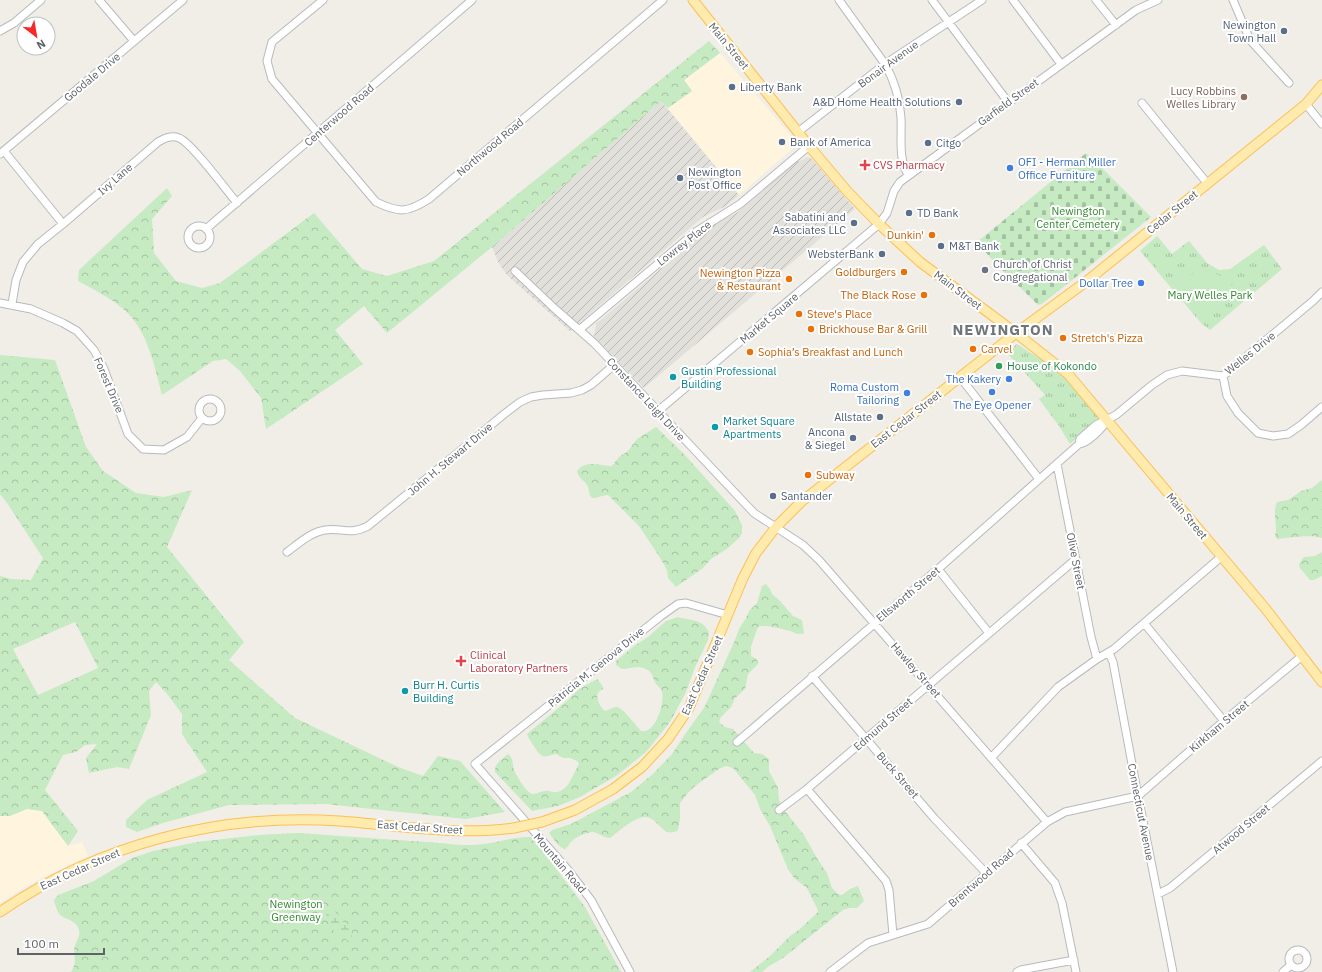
<svg xmlns="http://www.w3.org/2000/svg" width="1322" height="972" font-family="'IBM Plex Sans',sans-serif">
	<style>
		.commercial { fill: #fff5de }
		.industrial { fill: url(#industrial-furrows) }
		.grass { fill: url(#grass-tufts) }
		.forest { fill: url(#forest-crowns); fill-rule: evenodd }
		.wetland { fill: url(#wetland-marsh) }
		.cemetery { fill: url(#cemetery-stones) }
		.pitch { fill: #c6eac2 }
		.lines { fill: none; stroke-linecap: round; stroke-linejoin: round }
		.minor-casing { stroke: #b7babe; stroke-width: 9 }
		.major-casing { stroke: #fcbf55; stroke-width: 11 }
		.minor { stroke: #fff; stroke-width: 7 }
		.major { stroke: #ffebae; stroke-width: 9 }
		.major-bridge-casing { stroke: #fcbf55; stroke-width: 11; stroke-linecap: butt }
		.major-bridge { stroke: #ffebae; stroke-width: 9 }
		.service-dot { fill: #5c6f8a; stroke: #fff; stroke-width: 1.5 }
		.education-dot { fill: #8d6e63; stroke: #fff; stroke-width: 1.5 }
		.health-dot { fill: #e0444e; stroke: #fff; stroke-width: 1.5 }
		.shop-dot { fill: #3f7fe0; stroke: #fff; stroke-width: 1.5 }
		.food-dot { fill: #e8710a; stroke: #fff; stroke-width: 1.5 }
		.worship-dot { fill: #6b7280; stroke: #fff; stroke-width: 1.5 }
		.leisure-dot { fill: #2e9e5b; stroke: #fff; stroke-width: 1.5 }
		.culture-dot { fill: #0f9aa8; stroke: #fff; stroke-width: 1.5 }
		.labels { text-anchor: middle; stroke-width: 4; stroke-linejoin: round; paint-order: stroke }
		.service-label { font-size: 11px; fill: #4e5e75; stroke: #fff; text-anchor: start }
		.street-label { font-size: 11px; fill: #5e6368; stroke: #fff }
		.education-label { font-size: 11px; fill: #785e54; stroke: #fff; text-anchor: end }
		.shop-label { font-size: 11px; fill: #366cbe; stroke: #fff; text-anchor: end }
		.health-label { font-size: 11px; fill: #be3a42; stroke: #fff; text-anchor: start }
		.park-label { font-size: 11px; fill: #32862f; stroke: #fff }
		.food-label { font-size: 11px; fill: #c56008; stroke: #fff; text-anchor: start }
		.worship-label { font-size: 11px; fill: #5b616d; stroke: #fff; text-anchor: start }
		.leisure-label { font-size: 11px; fill: #27864d; stroke: #fff; text-anchor: start }
		.culture-label { font-size: 11px; fill: #0d838f; stroke: #fff; text-anchor: start }
		.district-label { font-size: 15px; font-weight: bold; letter-spacing: 1px; fill: #6f767a; stroke: #fff }
	</style>
	<defs>
		<pattern id="industrial-furrows" width="10" height="10" patternUnits="userSpaceOnUse"><rect width="10" height="10" fill="#e2e0db"/><path d="M-1 1l2-2M0 10L10 0M9 11l2-2" fill="none" stroke="#bab9b5"/></pattern>
		<pattern id="grass-tufts" width="24" height="20" patternUnits="userSpaceOnUse"><rect width="24" height="20" fill="#c6eac2"/><path d="M3 7l-1-3M5 7V3M7 7l1-3M15 17l-1-3M17 17v-4M19 17l1-3" fill="none" stroke="#a4c1a1"/></pattern>
		<pattern id="forest-crowns" width="20" height="18" patternUnits="userSpaceOnUse"><rect width="20" height="18" fill="#c6eac2"/><path d="M2 6a3 3 0 1 1 6 0M12 15a3 3 0 1 1 6 0" fill="none" stroke="#a4c1a1"/></pattern>
		<pattern id="wetland-marsh" width="20" height="14" patternUnits="userSpaceOnUse"><rect width="20" height="14" fill="#c6eac2"/><path d="M1 5h8M5 5V1M11 12h8M15 12V8" fill="none" stroke="#a4c1a1"/></pattern>
		<pattern id="cemetery-stones" width="16" height="16" patternUnits="userSpaceOnUse"><rect width="16" height="16" fill="#c6eac2"/><path d="M2 7V4a2 2 0 0 1 4 0v3zM10 15v-3a2 2 0 0 1 4 0v3z" fill="#a4c1a1"/></pattern>
	</defs>
	<rect width="100%" height="100%" fill="#f1eee7"/>
	<path class="commercial" d="M720,53L798,144L739,195L668,108L692,91L684,80Z
		M27,809L42,811L68,846L82,842L88,856L40,879L17,892L0,903V816H10Z"/>
	<path class="industrial" d="M661,101L739,195L726,206L703,217L570,331L507,275L499,264L492,247Z
		M808,157L812,159L855,209L644,388L594,337L596,324L712,225L738,212L795,163Z"/>
	<path class="grass" d="M1157,236L1172,254L1189,241L1207,263L1219,270L1230,269L1264,245L1282,269L1210,330L1201,323L1140,251Z
		M1017,344L1042,360L1063,375L1100,416L1097,421L1070,444L1059,426L1039,399L1045,395L1007,353Z"/>
	<path class="forest" d="M709,41L720,53L684,80L692,91L668,108L661,101L492,247L387,333L364,306L335,330L363,364L266,429L261,398L240,371L226,359L213,361L162,395C154,365 148,329 122,308C109,297 93,289 78,281L79,270L167,188L172,196L152,219L154,253L176,281L202,288L220,283L314,213L362,269L387,276L434,261Z
		M0,355L55,360L86,447L103,471L136,493L164,497L192,490L167,547L244,642L229,660L295,718L398,767L423,776L438,756L460,761L505,812L466,819L326,804L229,805L163,823L137,832L126,827V820L147,800L207,772L182,734V714L168,695L156,682L149,691L151,715L129,769L117,767L89,773L86,758L97,744L85,745L76,752L63,755L45,790L78,831L68,846L42,811L27,809L10,816H0V576L11,579L31,580L43,558L7,503L0,494ZM75,622L98,668L38,695L13,649Z
		M656,427L684,454L735,511L742,525V533L740,537L728,548L711,559L703,568L676,587L668,578L667,570L659,556L639,526L608,495C603,495 598,498 592,498C588,494 590,490 587,485C584,480 578,478 577,471C587,459 599,466 612,466L619,457L628,451L637,439Z
		M1322,480V538C1314,534 1287,538 1277,539L1275,536C1278,525 1272,513 1277,502L1288,500L1301,491L1312,488Z
		M1322,552V576L1314,580H1310L1300,568L1299,564L1304,557L1315,556Z
		M766,584L770,589L772,594L780,601L793,616L802,620L804,633C797,636 793,631 786,630C778,628 766,624 758,627L751,646V656L757,659L758,664L748,674L745,689L735,698L731,707L721,717L719,722L725,727L733,729L754,753L762,754L769,759V771L778,788L779,800L784,810L804,835L818,860L827,873L832,888L838,894L842,895L850,889L858,886L864,901L857,908H849L843,910L783,958L769,966L762,972H750L770,956L790,936L800,929L818,912L817,908L807,888L794,878L788,869L770,826L760,809L755,795L733,768L726,766L719,769L695,786L687,794L680,803V819L678,830C663,840 659,817 645,817C634,817 618,832 610,838C603,838 598,832 592,832C585,833 575,837 571,842C568,845 569,847 564,849L558,845L549,833L552,830L571,824L631,792L653,774L672,754L688,730L704,708L735,640L739,629L746,618L749,611L757,603L762,586Z
		M678,617C691,621 701,618 709,632L708,640L696,665L685,694L670,722L646,752L616,776L580,797L558,806L532,811L495,772C494,763 503,759 508,754C514,759 512,763 514,770C516,775 527,794 533,794C537,794 541,791 545,791C549,790 553,793 557,792C569,790 573,774 579,764L577,761L570,758H563L556,754C552,754 546,758 543,756C539,755 528,738 527,734L568,700L579,689L597,679L602,685L603,689C601,690 599,691 598,693C595,698 601,708 605,711C609,710 613,707 616,707C623,707 636,726 641,731C655,735 665,703 662,692C661,688 657,686 655,682C653,679 653,676 651,673C645,664 631,668 622,669L616,665V661L634,646L648,637L666,621Z
		M298,833L440,843C455,845 470,846 485,844C500,842 515,836 532,837L585,907L621,972H71C76,964 75,960 74,951C74,943 81,938 79,930C77,921 67,920 60,915C57,911 55,905 54,900L58,895L94,881L132,858L153,851L197,842L259,835Z"/>
	<path class="wetland" d="M327,909L334,910L352,933V937L349,941C336,934 323,925 327,909Z"/>
	<path class="cemetery" d="M1086,153L1099,165L1151,217L1042,304L1038,305L994,262L977,242Z"/>
	<path class="pitch" d="M1160,250L1174,267L1164,275L1150,259Z
		M1203,271C1216,272 1231,279 1236,292C1227,300 1215,314 1203,316L1176,285C1183,276 1192,273 1203,271Z"/>
	<g class="lines">
		<defs>
			<path id="minor" d="M99,0L134,41
				M323,0L272,42L267,61L272,79L376,202C399,213 407,213 429,199L663,0
				M839,0L885,64C894,80 900,100 901,118C902,138 898,158 908,175
				M932,0L1008,102
				M1013,0L1061,64
				M1096,0L1116,25
				M1233,0L1250,40L1289,83
				M0,31L14,23L41,0
				M1142,103L1207,183
				M1306,104L1322,124
				M798,132L885,64L982,0
				M4,151L63,224
				M0,154L183,0
				M188 237a11 11 0 1 1 22 0a11 11 0 1 1-22 0Z
				M206,229L472,0
				M515,271L554,308L594,343L754,513L803,545L819,560L1047,822
				M0,303L31,309L63,323L77,331L94,350L104,369L128,434L143,449L164,450L187,437L202,418
				M12,304L16,280L23,262L38,244L63,224L158,142C165,138 171,135 179,138C191,142 227,191 237,203
				M579,330L697,231L740,204L809,146
				M1223,376L1227,396L1238,413L1258,433L1273,436L1288,434L1301,425L1322,407
				M960,377L1039,479
				M199 410a11 11 0 1 1 22 0a11 11 0 1 1-22 0Z
				M658,411L879,224L887,213L894,191L900,182L1136,10L1158,0
				M1079,444L1080,439L1096,425L1116,415L1152,385L1167,375L1182,371L1223,376L1313,301L1322,292
				M1057,464L1091,637L1097,659
				M287,552C298,544 311,532 325,530C342,527 348,536 368,526L454,456L503,415L520,402L531,397L543,395L571,393L582,390L591,385L614,365
				M938,569L989,633
				M1144,623L1224,721
				M1109,653L1113,662L1138,796L1173,972
				M812,676L934,818L986,873
				M737,742L938,569L1079,444C1087,444 1103,428 1107,420
				M991,758L1058,687L1097,659L1114,649L1221,557
				M807,789L886,881L889,890L893,935
				M779,810L807,789L1076,559
				M1021,843L1055,883L1062,903L1076,972
				M1158,894L1170,888L1322,761
				M1289 959a9 9 0 1 1 18 0a9 9 0 1 1-18 0Z
				M630,972L591,900L569,871L475,764L661,616L678,604L686,603L728,615
				M830,972L868,943L928,924L1047,822L1065,812L1138,796L1224,721L1302,656
				M1017,972L1021,970L1074,960
				M1283,972L1291,965"/>
			<path id="major" d="M693,0L809,146L847,191L879,224L920,262L1016,333L1068,374L1265,608L1322,682
				M542,822L575,810L613,789L642,767L668,739L689,708L743,578L756,553L776,527L801,502L1016,333L1087,281L1306,104L1322,85
				M0,912C99,844 219,813 339,821C397,825 456,836 514,828"/>
		</defs>
		<use href="#minor" class="minor-casing"/>
		<use href="#major" class="major-casing"/>
		<use href="#minor" class="minor"/>
		<use href="#major" class="major"/>
		<defs>
			<path id="major-bridge" d="M514,828L542,822"/>
		</defs>
		<use href="#major-bridge" class="major-bridge-casing"/>
		<use href="#major-bridge" class="major-bridge"/>
	</g>
	<g class="service-dot">
		<circle cx="1284" cy="31" r="4"/>
		<circle cx="732" cy="87" r="4"/>
		<circle cx="959" cy="102" r="4"/>
		<circle cx="782" cy="142" r="4"/>
		<circle cx="928" cy="143" r="4"/>
		<circle cx="680" cy="178" r="4"/>
		<circle cx="909" cy="213" r="4"/>
		<circle cx="854" cy="223" r="4"/>
		<circle cx="941" cy="246" r="4"/>
		<circle cx="882" cy="254" r="4"/>
		<circle cx="880" cy="417" r="4"/>
		<circle cx="853" cy="438" r="4"/>
		<circle cx="773" cy="496" r="4"/>
	</g>
	<circle class="education-dot" cx="1244" cy="97" r="4"/>
	<g class="health-dot">
		<path d="M863 159h4v4h4v4h-4v4h-4v-4h-4v-4h4z"/>
		<path d="M459 655h4v4h4v4h-4v4h-4v-4h-4v-4h4z"/>
	</g>
	<g class="shop-dot">
		<circle cx="1010" cy="168" r="4"/>
		<circle cx="1141" cy="283" r="4"/>
		<circle cx="1009" cy="379" r="4"/>
		<circle cx="992" cy="392" r="4"/>
		<circle cx="907" cy="393" r="4"/>
	</g>
	<g class="food-dot">
		<circle cx="932" cy="235" r="4"/>
		<circle cx="904" cy="272" r="4"/>
		<circle cx="789" cy="279" r="4"/>
		<circle cx="924" cy="295" r="4"/>
		<circle cx="799" cy="314" r="4"/>
		<circle cx="811" cy="329" r="4"/>
		<circle cx="1063" cy="338" r="4"/>
		<circle cx="973" cy="349" r="4"/>
		<circle cx="750" cy="352" r="4"/>
		<circle cx="808" cy="475" r="4"/>
	</g>
	<circle class="worship-dot" cx="985" cy="270" r="4"/>
	<circle class="leisure-dot" cx="999" cy="366" r="4"/>
	<g class="culture-dot">
		<circle cx="673" cy="377" r="4"/>
		<circle cx="715" cy="427" r="4"/>
		<circle cx="405" cy="691" r="4"/>
	</g>
	<g class="labels">
		<g class="service-label">
			<text x="1276" y="29" text-anchor="end">Newington<tspan x="1276" dy="13">Town Hall</tspan></text>
			<text x="740" y="91">Liberty Bank</text>
			<text x="951" y="106" text-anchor="end">A&amp;D Home Health Solutions</text>
			<text x="790" y="146">Bank of America</text>
			<text x="936" y="147">Citgo</text>
			<text x="688" y="176">Newington<tspan x="688" dy="13">Post Office</tspan></text>
			<text x="917" y="217">TD Bank</text>
			<text x="846" y="221" text-anchor="end">Sabatini and<tspan x="846" dy="13">Associates LLC</tspan></text>
			<text x="949" y="250">M&amp;T Bank</text>
			<text x="874" y="258" text-anchor="end">WebsterBank</text>
			<text x="872" y="421" text-anchor="end">Allstate</text>
			<text x="845" y="436" text-anchor="end">Ancona<tspan x="845" dy="13">&amp; Siegel</tspan></text>
			<text x="781" y="500">Santander</text>
		</g>
		<g class="street-label">
			<text transform="translate(729 46) rotate(51)" y="4">Main Street</text>
			<text transform="translate(888 64) rotate(-36)" y="4">Bonair Avenue</text>
			<text transform="translate(92 77) rotate(-40)" y="4">Goodale Drive</text>
			<text transform="translate(1008 102) rotate(-36)" y="4">Garfield Street</text>
			<text transform="translate(339 115) rotate(-41)" y="4">Centerwood Road</text>
			<text transform="translate(490 147) rotate(-40)" y="4">Northwood Road</text>
			<text transform="translate(115 179) rotate(-41)" y="4">Ivy Lane</text>
			<text transform="translate(1172 212) rotate(-39)" y="4">Cedar Street</text>
			<text transform="translate(684 243) rotate(-38)" y="4">Lowrey Place</text>
			<text transform="translate(958 290) rotate(37)" y="4">Main Street</text>
			<text transform="translate(769 318) rotate(-40)" y="4">Market Square</text>
			<text transform="translate(1250 353) rotate(-39)" y="4">Welles Drive</text>
			<text transform="translate(109 385) rotate(67)" y="4">Forest Drive</text>
			<text transform="translate(646 399) rotate(47)" y="4">Constance Leigh Drive</text>
			<text transform="translate(906 419) rotate(-38)" y="4">East Cedar Street</text>
			<text transform="translate(450 459) rotate(-40)" y="4">John H. Stewart Drive</text>
			<text transform="translate(1187 516) rotate(50)" y="4">Main Street</text>
			<text transform="translate(1076 561) rotate(79)" y="4">Olive Street</text>
			<text transform="translate(908 594) rotate(-40)" y="4">Ellsworth Street</text>
			<text transform="translate(596 667) rotate(-39)" y="4">Patricia M. Genova Drive</text>
			<text transform="translate(916 670) rotate(49)" y="4">Hawley Street</text>
			<text transform="translate(702 675) rotate(-66)" y="4">East Cedar Street</text>
			<text transform="translate(883 724) rotate(-41)" y="4">Edmund Street</text>
			<text transform="translate(1219 726) rotate(-40)" y="4">Kirkham Street</text>
			<text transform="translate(898 775) rotate(49)" y="4">Buck Street</text>
			<text transform="translate(1141 812) rotate(79)" y="4">Connecticut Avenue</text>
			<text transform="translate(420 827) rotate(4)" y="4">East Cedar Street</text>
			<text transform="translate(1241 829) rotate(-40)" y="4">Atwood Street</text>
			<text transform="translate(560 863) rotate(50)" y="4">Mountain Road</text>
			<text transform="translate(80 869) rotate(-24)" y="4">East Cedar Street</text>
			<text transform="translate(981 878) rotate(-41)" y="4">Brentwood Road</text>
		</g>
		<g class="education-label">
			<text x="1236" y="95">Lucy Robbins<tspan x="1236" dy="13">Welles Library</tspan></text>
		</g>
		<g class="shop-label">
			<text x="1018" y="166" text-anchor="start">OFI - Herman Miller<tspan x="1018" dy="13">Office Furniture</tspan></text>
			<text x="1133" y="287">Dollar Tree</text>
			<text x="1001" y="383">The Kakery</text>
			<text x="899" y="391">Roma Custom<tspan x="899" dy="13">Tailoring</tspan></text>
			<text x="992" y="409" text-anchor="middle">The Eye Opener</text>
		</g>
		<g class="health-label">
			<text x="873" y="169">CVS Pharmacy</text>
			<text x="470" y="659">Clinical<tspan x="470" dy="13">Laboratory Partners</tspan></text>
		</g>
		<g class="park-label">
			<text x="1078" y="215">Newington<tspan x="1078" dy="13">Center Cemetery</tspan></text>
			<text x="1210" y="299">Mary Welles Park</text>
			<text x="296" y="908">Newington<tspan x="296" dy="13">Greenway</tspan></text>
		</g>
		<g class="food-label">
			<text x="924" y="239" text-anchor="end">Dunkin'</text>
			<text x="896" y="276" text-anchor="end">Goldburgers</text>
			<text x="781" y="277" text-anchor="end">Newington Pizza<tspan x="781" dy="13">&amp; Restaurant</tspan></text>
			<text x="916" y="299" text-anchor="end">The Black Rose</text>
			<text x="807" y="318">Steve's Place</text>
			<text x="819" y="333">Brickhouse Bar &amp; Grill</text>
			<text x="1071" y="342">Stretch's Pizza</text>
			<text x="981" y="353">Carvel</text>
			<text x="758" y="356">Sophia’s Breakfast and Lunch</text>
			<text x="816" y="479">Subway</text>
		</g>
		<g class="worship-label">
			<text x="993" y="268">Church of Christ<tspan x="993" dy="13">Congregational</tspan></text>
		</g>
		<g class="leisure-label">
			<text x="1007" y="370">House of Kokondo</text>
		</g>
		<g class="culture-label">
			<text x="681" y="375">Gustin Professional<tspan x="681" dy="13">Building</tspan></text>
			<text x="723" y="425">Market Square<tspan x="723" dy="13">Apartments</tspan></text>
			<text x="413" y="689">Burr H. Curtis<tspan x="413" dy="13">Building</tspan></text>
		</g>
		<g class="district-label">
			<text x="1003" y="335">NEWINGTON</text>
		</g>
	</g>
	<g transform="translate(36 36) rotate(149)"><circle r="19" fill="#ffffff" stroke="#bfc1c3"/>
	<path d="M0-3L7 15L0 10L-7 15Z" fill="#f7282a"/>
	<text y="-6" font-size="11" font-weight="bold" text-anchor="middle" fill="#5e6368">N</text>
	</g>
	<path d="M18 948v6h86v-6" fill="none" stroke="#5e6368" stroke-width="2"/>
	<text x="24" y="948" font-size="12" fill="#5e6368" stroke="#ffffff" stroke-width="3" paint-order="stroke">100 m</text>
</svg>
